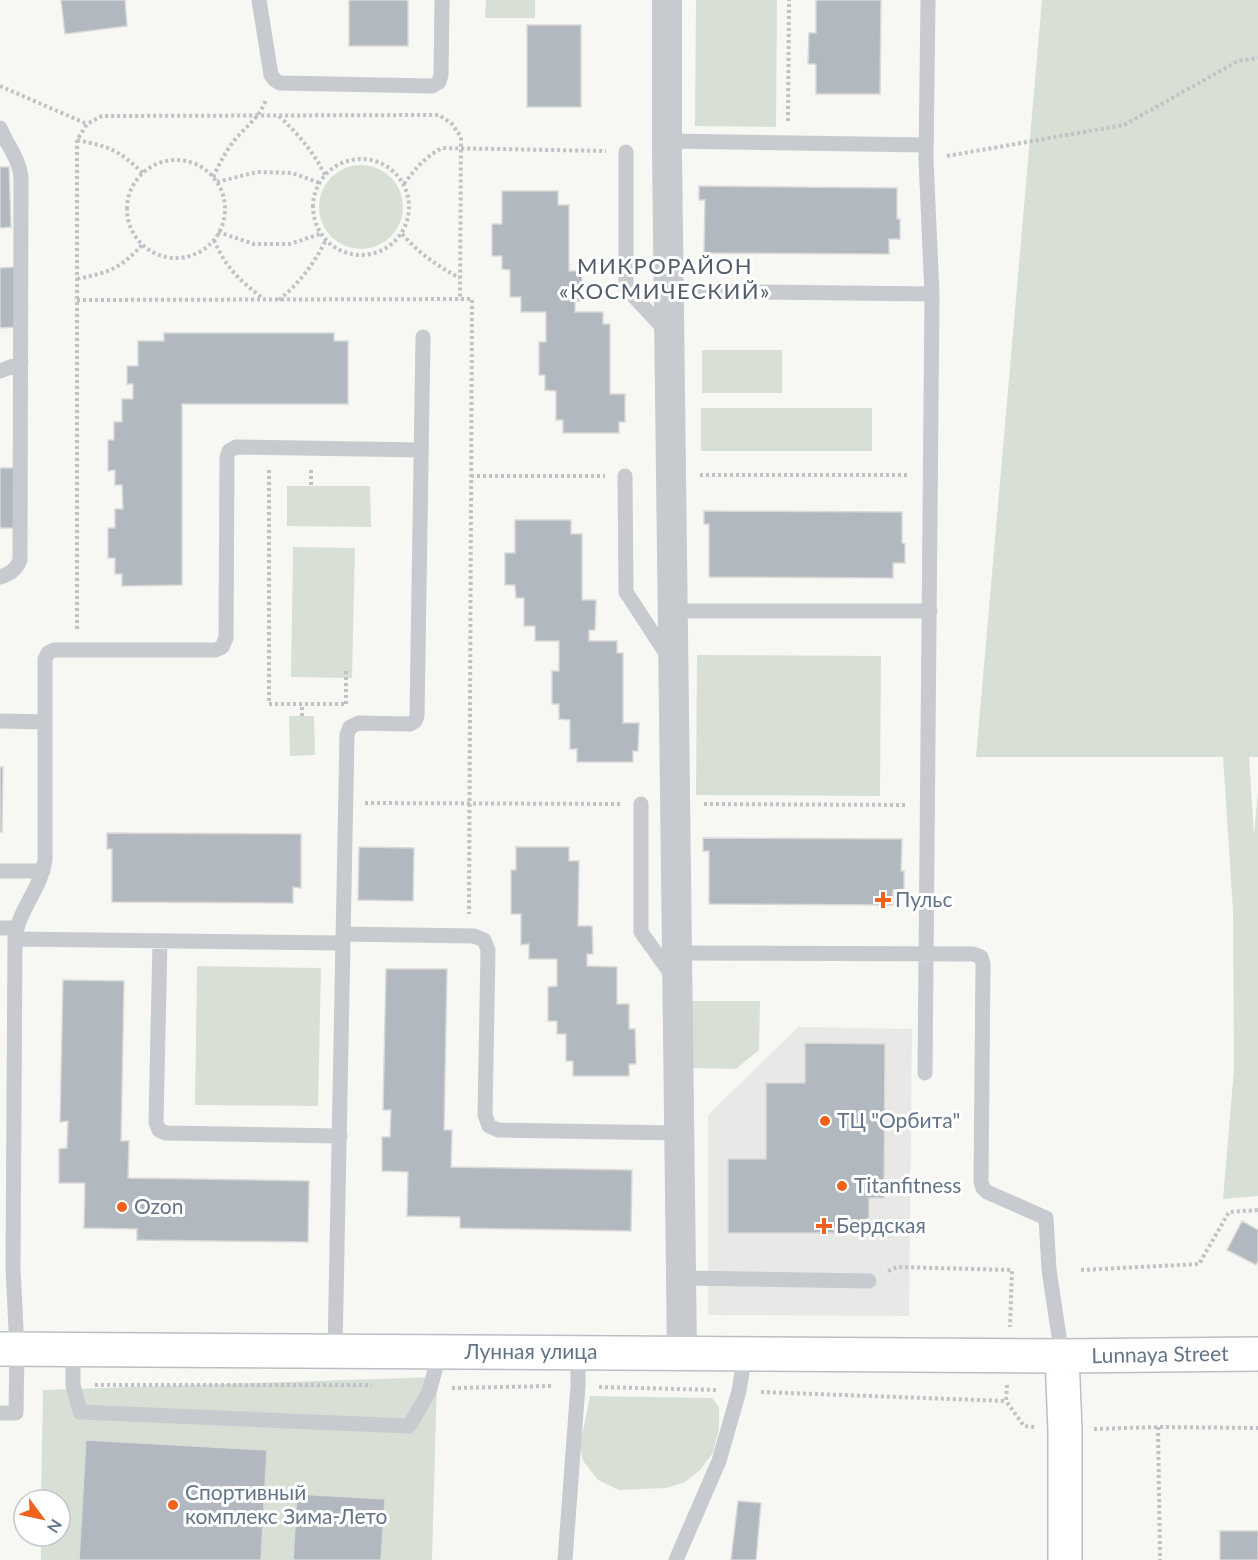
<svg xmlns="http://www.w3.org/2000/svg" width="1258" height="1560" font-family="Lato,sans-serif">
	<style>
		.built { fill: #e8e9e7 }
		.green { fill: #d8e0d5 }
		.building { fill: #b1b8bf; stroke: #d9d9d7; stroke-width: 1.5 }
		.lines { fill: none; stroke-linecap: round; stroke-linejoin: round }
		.secondary-casing { stroke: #bbbfc5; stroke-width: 36 }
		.path { stroke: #c0c2c5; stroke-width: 4; stroke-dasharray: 3 3; stroke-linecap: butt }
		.lane { stroke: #c7cace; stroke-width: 15 }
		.street { stroke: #c7cace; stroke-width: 30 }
		.secondary { stroke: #fff; stroke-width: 33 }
		.poi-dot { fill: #f0611b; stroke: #fff; stroke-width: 2 }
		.labels { text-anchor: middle; stroke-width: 6; stroke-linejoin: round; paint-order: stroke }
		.poi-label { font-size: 21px; fill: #647488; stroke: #fff; text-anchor: start }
		.street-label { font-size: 21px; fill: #647488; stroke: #fff }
		.neighbourhood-label { font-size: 22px; letter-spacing: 1.5px; fill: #535e6c; stroke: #fff }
	</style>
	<rect width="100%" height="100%" fill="#f7f8f4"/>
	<path class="built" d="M798,1027L912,1029L909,1316L708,1315V1115Z"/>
	<path class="green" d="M486,0H535V18H485Z
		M696,0H777L776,127L695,126Z
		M1042,0H1258V757H1249L1254,835L1258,791V1196L1223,1199L1234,1069L1233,911L1223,757H976Z
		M319 207a42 42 0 1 1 84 0a42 42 0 1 1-84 0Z
		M702,350H782V393H702Z
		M701,408H872V451H701Z
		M287,486H370L371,527L287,526Z
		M293,547L355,548L352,678L291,677Z
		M697,655L881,656L880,796L696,795Z
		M289,716H314L315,755L290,756Z
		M197,966L321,968L318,1106L195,1105Z
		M691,1001H760L759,1050L736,1069L691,1068Z
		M437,1377L432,1560H41V1536H60V1500H41L43,1390Z
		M590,1396L712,1398L719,1407V1428L713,1453L700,1470L685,1482L667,1488L619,1490L598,1480L583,1461L580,1445Z"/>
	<path class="building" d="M61,0H125L127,26L65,34Z
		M349,0H408V46H349Z
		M816,0H881L880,94H816V64H808L809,33H816Z
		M527,25H581V107H527Z
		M0,167H9L11,227L0,228Z
		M699,186L897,188V219H900V239H889V254L704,253L705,200H699Z
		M502,191H558V205H569V271H582V301H575V312H603V324H610V394H625V422H619V433H563V420H556V391L545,390V375H539V342H546V312H521V297H510V270L502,269V256H492V224H502Z
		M15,267L17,327L0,328V268Z
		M164,333H334V341H348V404H182V585L122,586V574H115V558H108V528H115V509H123L122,485H115V470L108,471V440H114V422H122V399H133V384H127V366H138V341H164Z
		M0,468H15L17,528H0Z
		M704,511L902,512V543L905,544V563H893V578L709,577V524H704Z
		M515,520H571V534H582V600H596L595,630H589V641H617V653H623V723H639L638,751H633V762H577V749H570V720L559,719V704H552V671H559V641H535V626H524V598H516L515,585H505V553H515Z
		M0,767H3L2,832H0Z
		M107,833L301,834V888L293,887V903L112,902V849H107Z
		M703,838L902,839L901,871H904V890H893V905L709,904V851H703Z
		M359,847L414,848L413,901L358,900Z
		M516,847H569V861H579L578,926H592L593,954H587V966L617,967V1004H629V1029H635L636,1064H629V1076H573V1061H566V1034H557V1021H548V987L557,986V959H529V944L521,945V914H511V870H516Z
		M386,969H447L444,1130H452L451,1167L632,1170L631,1231L460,1228V1217L407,1216L408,1172L382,1171V1137H390L391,1110H383Z
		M63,980L124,981L121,1141H129L128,1178L309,1181L308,1242L137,1240V1229L84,1228L85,1183H59V1149L67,1148L68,1121L60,1122Z
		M805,1043L885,1044L884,1198H869V1217L857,1228H835L834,1233H728V1159H766V1083H805Z
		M1242,1221L1258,1230V1261L1256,1265L1227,1250Z
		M86,1440L267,1450L261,1560H79Z
		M297,1494L385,1499L381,1560H293Z
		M738,1501L761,1503L756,1560H731Z
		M1220,1531H1258V1560H1220Z"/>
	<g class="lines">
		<defs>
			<path id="secondary" d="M0,1349L1062,1356L1258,1354
				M1062,1356L1065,1430V1560"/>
		</defs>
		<use href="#secondary" class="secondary-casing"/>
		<path class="path" d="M0,86L87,124
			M279,116C298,134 313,151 325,175
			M788,121L789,0
			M77,140C111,147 118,150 143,173
			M947,156L1124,125L1238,61L1258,58
			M313 207a48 48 0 1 1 96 0a48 48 0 1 1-96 0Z
			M127 209a49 49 0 1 1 98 0a49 49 0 1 1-98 0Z
			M213,177C221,161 228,146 241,133C253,120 258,118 266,100
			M217,182L257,172L292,173L320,183
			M404,184C415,169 425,157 442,148L606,151
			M218,232L254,244H290L320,234
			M402,234C420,254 436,265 460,278
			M214,240C225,267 241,282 264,299
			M77,279C110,272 120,269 143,244
			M77,300L472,299L469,914
			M279,300C301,281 313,265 326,240
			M269,470V704H345
			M311,470V486
			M700,475H908
			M471,476H605
			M77,629V140L87,124L102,116L439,115L452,124L461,137L460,300
			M346,704V668
			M302,716V704
			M365,803L622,804
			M704,804L907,805
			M1081,1270L1199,1264L1229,1212L1258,1210
			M888,1271L897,1267L1012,1270L1010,1327
			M95,1385H372
			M1007,1385L1006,1401L1024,1426L1035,1427
			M599,1387L717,1390
			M452,1388L552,1386
			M761,1392L1006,1401
			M1158,1427L1160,1560
			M1094,1429L1158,1427L1258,1428"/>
		<path class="lane" d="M259,0L271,75L275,80L280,83L432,86L439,82L441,75L442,0
			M0,128C7,145 19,158 21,177L20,560C16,570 10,574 0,577
			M667,141L926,145
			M626,152V288L667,332
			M669,291L932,294
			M0,371L21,363
			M625,476L626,592L669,658
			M673,611H930
			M0,721L45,722
			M641,804V932L674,978
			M0,871H43
			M0,928H16
			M343,934L474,936L484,940L488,950L485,1115L489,1126L498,1130L680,1133
			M15,939L343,943
			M160,941L156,1122L159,1130L166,1133L340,1136
			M677,953L973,954L981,957L983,964L981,1182L983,1188L987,1192L1046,1218L1049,1270L1062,1356
			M925,1073L932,294L926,160L928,0
			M682,1278L869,1281
			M73,1349V1385L80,1412L409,1426L429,1392L440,1352
			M335,1351L347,735L350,727L359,723L410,724L415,721L417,716L423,337
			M0,1413H16L17,1349L13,1269L15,939C18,910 41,889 45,860V659L48,653L54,650H215L222,647L226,638L227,457L229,451L236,447L421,450
			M565,1560L578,1386V1353
			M676,1560L719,1461L739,1391L745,1354"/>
		<path class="street" d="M667,0V153L682,1354"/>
		<use href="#secondary" class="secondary"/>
	</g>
	<g class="poi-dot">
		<path d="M880 891h6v6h6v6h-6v6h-6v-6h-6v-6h6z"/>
		<circle cx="825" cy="1121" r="6"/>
		<circle cx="842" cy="1186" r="6"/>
		<circle cx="122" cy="1207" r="6"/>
		<path d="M821 1217h6v6h6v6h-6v6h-6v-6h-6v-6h6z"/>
		<circle cx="173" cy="1505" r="6"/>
	</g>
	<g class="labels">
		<g class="poi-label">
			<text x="895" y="907">Пульс</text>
			<text x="837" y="1128">ТЦ "Орбита"</text>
			<text x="854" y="1193">Titanfitness</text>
			<text x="134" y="1214">Ozon</text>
			<text x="836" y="1233">Бердская</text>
			<text x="185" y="1500">Спортивный<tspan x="185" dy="24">комплекс Зима-Лето</tspan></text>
		</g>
		<g class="street-label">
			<text x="531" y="1359">Лунная улица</text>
			<text transform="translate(1160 1355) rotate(-1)" y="7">Lunnaya Street</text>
		</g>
		<g class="neighbourhood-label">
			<text x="665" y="274">МИКРОРАЙОН<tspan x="665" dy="25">«КОСМИЧЕСКИЙ»</tspan></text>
		</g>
	</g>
	<g transform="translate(42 1518) rotate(123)"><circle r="28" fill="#ffffff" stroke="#c1c7cf" stroke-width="1.5"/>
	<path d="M0-4.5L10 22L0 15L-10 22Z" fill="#f0611b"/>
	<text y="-9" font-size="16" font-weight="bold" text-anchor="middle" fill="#647488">N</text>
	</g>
</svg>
